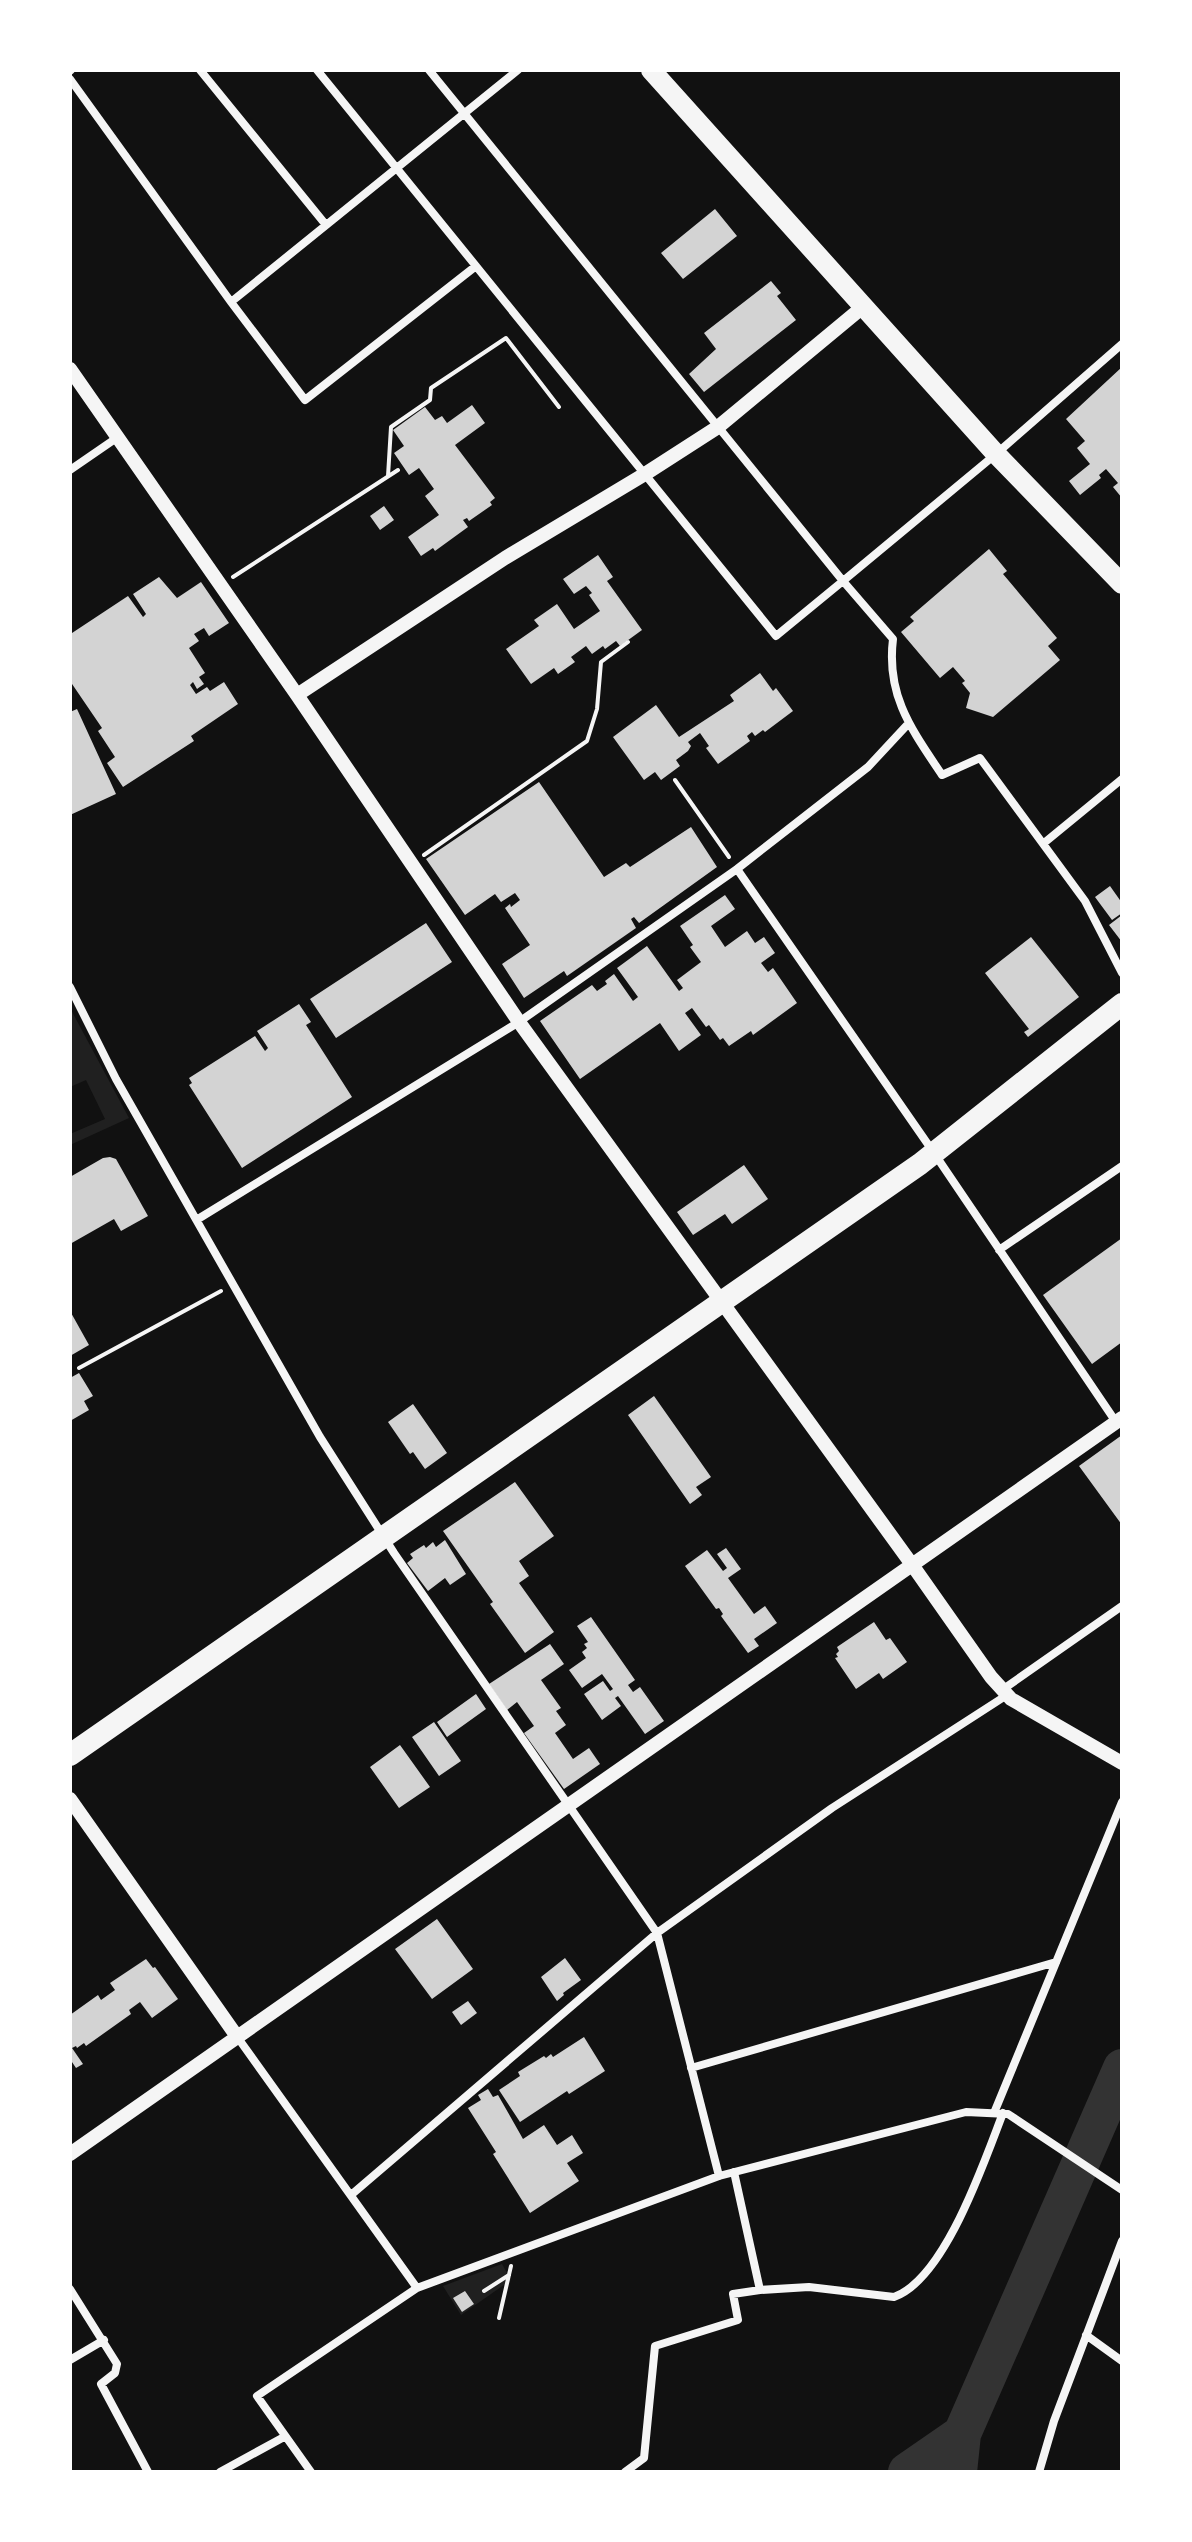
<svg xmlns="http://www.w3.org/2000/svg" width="1192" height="2542" font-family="'Public Sans',sans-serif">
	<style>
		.green { fill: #202020 }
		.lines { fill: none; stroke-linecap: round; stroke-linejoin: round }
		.river { stroke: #333; stroke-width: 38 }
		.building { fill: #d3d3d3 }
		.path { stroke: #f5f5f5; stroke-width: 4 }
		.minor { stroke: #f5f5f5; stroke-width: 8 }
		.tertiary { stroke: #f5f5f5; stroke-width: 14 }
		.primary { stroke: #f5f5f5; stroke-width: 20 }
		.trunk { stroke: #f5f5f5; stroke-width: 22 }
	</style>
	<rect width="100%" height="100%" fill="#111"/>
	<path class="green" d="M70,1008L129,1118L70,1145V1134L105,1119L86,1080L70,1087Z
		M502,2264L511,2280L461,2315L443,2286Z"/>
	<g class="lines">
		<path class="river" d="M907,2472L962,2434
			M958,2472L962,2434L1122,2068"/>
	</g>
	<path class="building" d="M715,209L737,236L683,279L661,253Z
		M771,281L781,293L777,296L796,320L704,392L689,374L716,349L704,333Z
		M1122,367V498L1113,487L1118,483L1106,469L1099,475L1101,478L1080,495L1069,481L1090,464L1077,448L1085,441L1066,419Z
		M472,405L485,423L455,445L495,498L490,502L492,505L469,521L467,518L463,520L468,527L435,551L433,548L421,556L408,537L439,515L425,496L434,489L419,468L409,475L394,453L404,446L393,430L425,407L435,420L442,416L447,423Z
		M384,506L394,520L380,530L370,516Z
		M989,549L1007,571L1003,574L1057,638L1048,646L1060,660L993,717L966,708L970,693L962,683L965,681L953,667L940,678L901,632L914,621L910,617Z
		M598,555L613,577L607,581L642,630L620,646L616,641L605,649L603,646L592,654L586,646L571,657L575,662L558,674L554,668L531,684L506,649L539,626L534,620L557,604L574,629L600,611L589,595L592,593L586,586L574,594L563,579Z
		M159,577L177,598L201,582L229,623L209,636L204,628L194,634L199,641L189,648L205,673L199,677L204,684L197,689L193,682L190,685L196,694L207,687L210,691L224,682L238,704L191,736L194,741L123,787L107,763L115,757L98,731L102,728L70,681V630L72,633L128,596L143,617L146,614L133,594Z
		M760,673L773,691L776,688L793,711L765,732L763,730L755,736L752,732L747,736L750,741L718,764L706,748L709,746L700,733L688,742L691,746L688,751L676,760L680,766L661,780L655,772L644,780L613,737L656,705L679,737L734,701L730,695Z
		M77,709L116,794L70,815V712Z
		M539,782L604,877L626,863L630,867L691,827L717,867L639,923L634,917L631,919L636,928L567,976L564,971L524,998L502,964L530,945L505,908L510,904L511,907L520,900L515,893L501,902L495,894L465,915L426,859Z
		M1110,886L1122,903V913L1112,920L1095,897Z
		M725,895L735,909L711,926L725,947L747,931L755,943L764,937L775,953L761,963L768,972L773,968L797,1003L753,1035L751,1031L729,1046L723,1038L720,1040L709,1025L706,1027L692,1008L685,1013L701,1035L679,1051L660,1023L580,1079L540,1021L592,985L597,991L607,984L605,981L614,974L633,1001L638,997L617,968L647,946L679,991L683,988L677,980L701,962L690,947L693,945L680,926Z
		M1122,915V942L1109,925Z
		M426,923L452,962L336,1038L310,999Z
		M1031,937L1079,997L1028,1037L1024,1032L1029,1029L985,973Z
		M299,1004L311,1022L306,1025L352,1097L242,1168L189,1085L192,1083L189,1078L255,1036L265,1051L268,1048L257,1031Z
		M110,1157L116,1159L148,1216L121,1231L114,1219L70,1244V1177L103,1158Z
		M744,1165L768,1199L732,1224L725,1214L693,1235L677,1212Z
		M1122,1238V1342L1092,1364L1043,1295Z
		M70,1311L89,1345L70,1356Z
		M79,1373L93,1396L84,1401L89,1410L70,1421V1378Z
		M654,1396L711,1477L696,1487L702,1495L690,1504L628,1415Z
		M413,1404L447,1453L425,1469L413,1452L410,1454L388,1422Z
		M1122,1435V1525L1079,1466Z
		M515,1482L554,1536L519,1561L529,1576L519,1583L554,1632L525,1653L490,1604L493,1602L443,1531Z
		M445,1540L466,1574L450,1585L445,1578L428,1591L407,1563L413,1558L410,1554L424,1545L426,1548L433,1542L436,1547Z
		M726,1548L741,1569L728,1578L754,1614L765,1606L777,1623L754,1639L759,1646L748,1653L721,1616L723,1614L719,1608L716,1609L685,1566L707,1550L723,1571L727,1568L717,1554Z
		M591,1617L635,1680L628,1685L633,1692L640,1687L664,1721L645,1734L618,1696L615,1698L621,1706L602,1720L584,1694L603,1681L610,1691L613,1689L602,1674L582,1688L569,1670L586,1658L582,1652L587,1648L584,1644L588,1642L577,1626Z
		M874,1622L886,1640L890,1638L907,1662L883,1679L879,1673L856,1689L835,1658L838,1657L836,1654L839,1651L837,1647Z
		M550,1644L564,1664L541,1680L561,1708L556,1711L566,1725L555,1733L573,1759L589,1748L600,1764L564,1789L524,1733L534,1726L517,1702L507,1710L489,1684Z
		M476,1694L486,1709L447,1737L437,1722Z
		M434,1722L461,1761L439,1776L412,1737Z
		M400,1745L430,1787L399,1808L370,1767Z
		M437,1919L473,1969L432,1999L395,1949Z
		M565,1958L581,1980L563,1993L564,1995L557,2001L541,1977Z
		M146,1959L153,1968L155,1967L178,1999L152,2018L140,2002L129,2010L131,2014L86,2046L84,2043L77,2048L76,2046L72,2048L83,2064L76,2068L70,2059V2015L98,1995L101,2000L115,1990L110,1983Z
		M468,2001L477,2013L461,2025L452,2012Z
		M584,2037L605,2071L569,2094L567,2091L520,2122L499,2090L520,2076L518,2072L544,2056L546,2058L551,2054L553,2057Z
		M488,2089L493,2097L498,2095L523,2139L544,2125L557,2145L572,2135L583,2153L567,2163L579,2181L530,2213L493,2154L496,2152L468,2108L481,2100L478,2095Z
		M465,2291L474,2304L462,2312L453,2298Z"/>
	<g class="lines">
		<path class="path" d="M388,476L391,427L430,400L431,388L506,338L559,407
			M233,577L398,470
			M675,780L729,857
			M424,855L587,741L597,709L601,662L628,642
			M79,1368L221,1291
			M484,2291L509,2275
			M499,2318L511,2266"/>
		<path class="minor" d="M200,70L326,225
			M317,70L776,636L843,581L429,70
			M70,71L71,70
			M70,79L231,302L305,400L476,266
			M231,302L518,70
			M1122,344L996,454L843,581L893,639C886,696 912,730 942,775L980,758L1085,901L1122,973
			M70,470L118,437
			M1044,843L1122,779
			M737,869L934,1153L1116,1422
			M70,987L116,1079L320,1437L394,1553L657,1933L719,2176
			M198,1219L519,1022L737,869L868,767L908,724
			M999,1250L1122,1166
			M1002,1690L1122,1606
			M238,2038L417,2288
			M691,2068L1056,1962
			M994,2113L1122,1802
			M351,2195L657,1933L832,1808L1007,1695
			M70,2289L117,2364L115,2373L101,2384L148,2472
			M760,2290L809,2287L894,2297C945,2279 984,2162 1003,2113
			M1086,2335L1122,2361
			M70,2360L104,2340
			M220,2472L284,2437
			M311,2472L257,2396L417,2288L719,2176L966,2112L1008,2114L1122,2190
			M625,2472L644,2458L655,2346L738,2320L733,2294L760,2290L734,2172
			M1039,2472L1054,2421L1122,2241"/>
		<path class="tertiary" d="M70,369L297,695L519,1022L913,1566L991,1677L1011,1699L1122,1763
			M297,695L505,558L645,474L718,427L864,306
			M70,1799L238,2038
			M70,2154L1122,1418"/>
		<path class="primary" d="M651,70L996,454L1122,584"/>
		<path class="trunk" d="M70,1755L920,1164L1122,1004"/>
	</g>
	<rect width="1192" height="2542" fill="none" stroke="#ffffff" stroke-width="144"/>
</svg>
